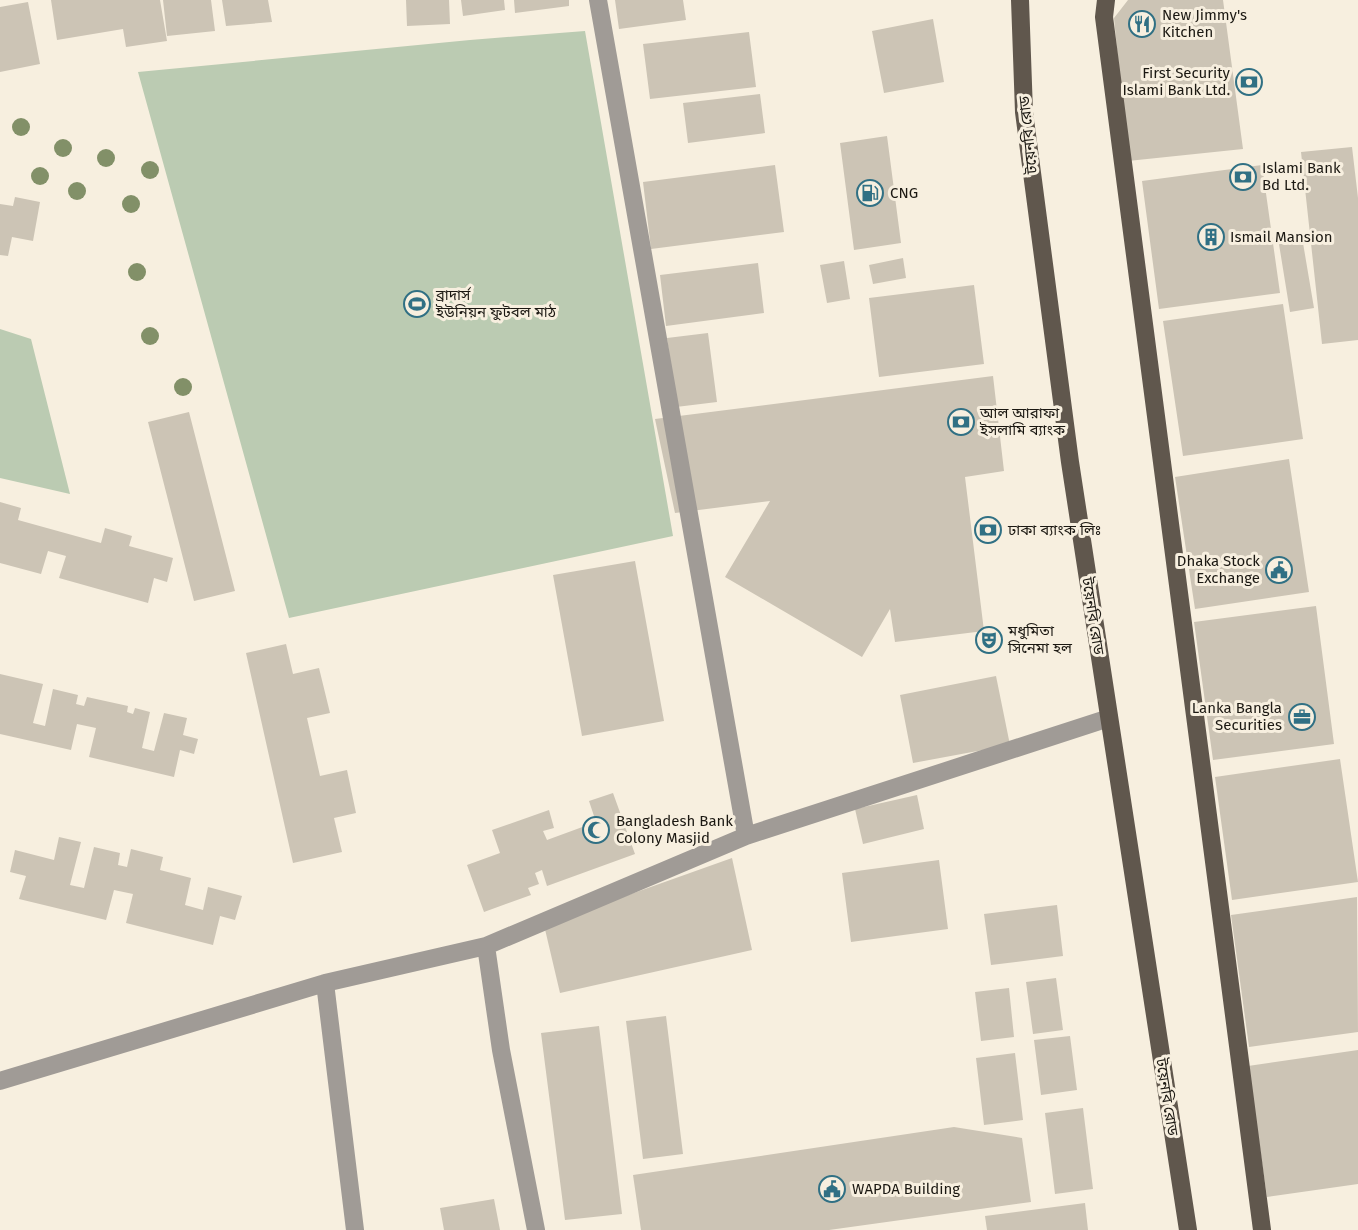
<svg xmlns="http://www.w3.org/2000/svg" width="1358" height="1230" font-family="'Fira Sans','Noto Sans Bengali',sans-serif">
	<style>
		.green { fill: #bbcbb2 }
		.building { fill: #ccc4b5 }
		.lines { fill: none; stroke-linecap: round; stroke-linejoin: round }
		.minor { stroke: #a09b96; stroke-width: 18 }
		.major { stroke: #60574d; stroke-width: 18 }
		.tree { fill: #829068 }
		.labels { text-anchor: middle; stroke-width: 6; stroke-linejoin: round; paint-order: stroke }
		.poi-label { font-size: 15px; fill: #1b1812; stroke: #f7efdf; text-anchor: start }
		.street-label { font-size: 15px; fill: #1b1812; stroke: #f7efdf }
	</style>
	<rect width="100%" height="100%" fill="#f7efdf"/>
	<path class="green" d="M585,31L673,536L289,618L138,72L470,40Z
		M0,329L31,339L70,494L0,478Z"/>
	<path class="building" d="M51,0H160L167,41L126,47L123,29L57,40Z
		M163,0H211L215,31L167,36Z
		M222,0H268L272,22L226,26Z
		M406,0H449L450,24L407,26Z
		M461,0H504L505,10L463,16Z
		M514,0H569V6L515,13Z
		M615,0H683L686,20L619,29Z
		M1128,0H1223L1243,149L1128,161L1114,18Z
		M28,2L40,64L0,72V7Z
		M933,19L944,82L884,93L872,31Z
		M749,32L756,87L650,99L643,44Z
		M760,94L765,133L688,143L683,103Z
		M887,136L901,243L854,250L840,143Z
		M1352,147L1358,198V340L1322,344L1301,152Z
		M775,165L784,232L651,249L643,182Z
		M1262,165L1280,293L1159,309L1142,181Z
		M15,197L40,202L33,241L12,237L8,256L0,255V204L13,206Z
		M1278,238L1303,243L1314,308L1290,312Z
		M903,258L906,278L873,284L869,265Z
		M844,261L850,299L827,303L820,265Z
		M758,263L764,313L666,326L660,275Z
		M974,285L984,364L879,377L869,298Z
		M1283,304L1303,439L1183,456L1163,321Z
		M708,333L717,402L676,407L667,338Z
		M993,376L1004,471L965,477L984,631L895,642L890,609L862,657L725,577L770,501L675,513L655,419Z
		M189,412L235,591L194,601L148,422Z
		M1289,459L1309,592L1195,609L1175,477Z
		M0,502L21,508L18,520L101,543L105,528L132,536L129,546L173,558L167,582L154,578L148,603L59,578L66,556L48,551L41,574L0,563Z
		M635,561L664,721L582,736L553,575Z
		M1316,606L1334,744L1213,760L1194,622Z
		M286,644L293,674L319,668L330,713L307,718L320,776L347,770L356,813L334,818L342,852L293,863L246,653Z
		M0,674L43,684L33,723L45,726L53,689L78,695L76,704L84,706L87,697L128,706L127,712L133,714L135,708L150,712L142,748L154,751L164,713L187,718L183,735L198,739L194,754L180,750L174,777L89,757L96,728L77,724L71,750L0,734Z
		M996,676L1010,745L913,763L900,695Z
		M1340,759L1358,882L1232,900L1215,777Z
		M613,793L635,854L547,886L542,870L535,873L539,884L528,888L531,895L484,912L467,865L500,853L492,830L549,810L554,828L543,831L547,840L596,822L589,801Z
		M917,795L924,829L863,844L855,809Z
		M59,837L81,842L70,885L84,888L94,847L120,853L118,865L127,867L131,849L163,857L160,870L191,878L185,905L203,910L208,887L242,896L235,920L220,916L213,945L126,923L133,894L114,890L106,920L19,899L26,876L10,872L15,850L54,860Z
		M732,858L752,950L560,993L544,925Z
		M939,860L948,929L851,942L842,873Z
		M1357,897L1358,1032L1249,1047L1231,915Z
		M1057,905L1063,956L991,965L984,914Z
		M1056,978L1063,1030L1033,1034L1026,982Z
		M1009,988L1014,1037L981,1041L975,992Z
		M666,1016L683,1154L643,1159L626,1021Z
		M599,1026L622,1214L565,1220L541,1033Z
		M1070,1036L1077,1090L1041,1095L1034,1040Z
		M1358,1050V1184L1267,1197L1248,1066Z
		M1015,1053L1023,1120L984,1125L976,1058Z
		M1083,1108L1093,1189L1055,1194L1045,1113Z
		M954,1127L1022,1138L1031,1202L829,1230H641L633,1175Z
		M494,1199L500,1230H444L440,1208Z
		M1085,1203L1088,1230H987L985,1216Z"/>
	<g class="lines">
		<path class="minor" d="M598,0L746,836
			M486,946L501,1050L536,1230
			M325,983L355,1230
			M0,1081L325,983L486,946L746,836L1109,718"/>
		<path class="major" d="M1020,0L1024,112L1070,462L1188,1230
			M1106,0L1104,17L1262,1230"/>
	</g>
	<g class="tree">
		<circle cx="21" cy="127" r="9"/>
		<circle cx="63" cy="148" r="9"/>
		<circle cx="106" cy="158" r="9"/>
		<circle cx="150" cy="170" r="9"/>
		<circle cx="40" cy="176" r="9"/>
		<circle cx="77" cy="191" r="9"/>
		<circle cx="131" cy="204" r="9"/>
		<circle cx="137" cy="272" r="9"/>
		<circle cx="150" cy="336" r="9"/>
		<circle cx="183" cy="387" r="9"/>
	</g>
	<defs>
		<symbol id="restaurant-ring" viewBox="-11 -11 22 22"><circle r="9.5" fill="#f7efdf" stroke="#307084" stroke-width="1.5"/><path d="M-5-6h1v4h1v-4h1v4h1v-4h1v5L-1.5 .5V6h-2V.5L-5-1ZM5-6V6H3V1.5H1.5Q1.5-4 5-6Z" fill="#307084"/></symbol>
		<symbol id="bank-ring" viewBox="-11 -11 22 22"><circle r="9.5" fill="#f7efdf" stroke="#307084" stroke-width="1.5"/><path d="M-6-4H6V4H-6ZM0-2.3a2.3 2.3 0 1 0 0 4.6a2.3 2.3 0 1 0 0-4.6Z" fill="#307084"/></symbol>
		<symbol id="fuel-ring" viewBox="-11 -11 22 22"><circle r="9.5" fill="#f7efdf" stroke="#307084" stroke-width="1.5"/><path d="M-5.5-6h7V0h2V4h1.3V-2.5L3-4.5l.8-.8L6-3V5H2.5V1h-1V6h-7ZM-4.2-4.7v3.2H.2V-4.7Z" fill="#307084"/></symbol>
		<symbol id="building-ring" viewBox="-11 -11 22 22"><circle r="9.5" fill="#f7efdf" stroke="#307084" stroke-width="1.5"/><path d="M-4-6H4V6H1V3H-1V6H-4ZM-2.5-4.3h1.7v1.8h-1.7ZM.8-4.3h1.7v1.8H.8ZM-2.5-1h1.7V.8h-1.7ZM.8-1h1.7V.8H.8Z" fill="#307084"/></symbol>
		<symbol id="stadium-ring" viewBox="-11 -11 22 22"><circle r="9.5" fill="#f7efdf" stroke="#307084" stroke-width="1.5"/><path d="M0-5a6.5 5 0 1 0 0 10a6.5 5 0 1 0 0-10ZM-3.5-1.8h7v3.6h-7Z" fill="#307084"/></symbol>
		<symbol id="civic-ring" viewBox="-11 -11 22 22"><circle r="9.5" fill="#f7efdf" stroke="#307084" stroke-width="1.5"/><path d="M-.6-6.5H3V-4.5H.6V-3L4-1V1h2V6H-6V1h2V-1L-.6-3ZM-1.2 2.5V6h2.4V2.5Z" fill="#307084"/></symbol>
		<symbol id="theatre-ring" viewBox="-11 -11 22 22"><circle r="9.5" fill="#f7efdf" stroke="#307084" stroke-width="1.5"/><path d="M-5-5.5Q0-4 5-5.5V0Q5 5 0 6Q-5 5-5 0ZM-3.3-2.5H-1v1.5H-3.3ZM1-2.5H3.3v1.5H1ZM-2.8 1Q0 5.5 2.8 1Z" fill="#307084"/></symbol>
		<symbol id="office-ring" viewBox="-11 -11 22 22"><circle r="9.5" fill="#f7efdf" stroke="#307084" stroke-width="1.5"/><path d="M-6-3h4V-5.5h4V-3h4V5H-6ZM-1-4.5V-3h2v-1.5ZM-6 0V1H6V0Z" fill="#307084"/></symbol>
		<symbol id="mosque-ring" viewBox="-11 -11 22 22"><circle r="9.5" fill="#f7efdf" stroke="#307084" stroke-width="1.5"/><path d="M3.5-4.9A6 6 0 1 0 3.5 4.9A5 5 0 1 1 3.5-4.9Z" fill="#307084"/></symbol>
	</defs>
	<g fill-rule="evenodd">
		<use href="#restaurant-ring" x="1127" y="9" width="30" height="30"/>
		<use href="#bank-ring" x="1234" y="67" width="30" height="30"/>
		<use href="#bank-ring" x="1228" y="162" width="30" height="30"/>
		<use href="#fuel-ring" x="855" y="178" width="30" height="30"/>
		<use href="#building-ring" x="1196" y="222" width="30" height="30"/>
		<use href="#stadium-ring" x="402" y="289" width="30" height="30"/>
		<use href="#bank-ring" x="946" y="407" width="30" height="30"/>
		<use href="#bank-ring" x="973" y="515" width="30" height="30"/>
		<use href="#civic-ring" x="1264" y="555" width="30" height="30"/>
		<use href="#theatre-ring" x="974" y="625" width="30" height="30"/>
		<use href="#office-ring" x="1287" y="702" width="30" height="30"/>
		<use href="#mosque-ring" x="581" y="815" width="30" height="30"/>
		<use href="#civic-ring" x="817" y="1174" width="30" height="30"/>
	</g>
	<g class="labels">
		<g class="poi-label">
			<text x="1162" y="20">New Jimmy's<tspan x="1162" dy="17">Kitchen</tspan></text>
			<text x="1230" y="78" text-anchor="end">First Security<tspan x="1230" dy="17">Islami Bank Ltd.</tspan></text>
			<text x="1262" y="173">Islami Bank<tspan x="1262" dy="17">Bd Ltd.</tspan></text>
			<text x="890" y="198">CNG</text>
			<text x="1230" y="242">Ismail Mansion</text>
			<text x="436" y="300">ব্রাদার্স<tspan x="436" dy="17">ইউনিয়ন ফুটবল মাঠ</tspan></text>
			<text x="980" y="418">আল আরাফা<tspan x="980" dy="17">ইসলামি ব্যাংক</tspan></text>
			<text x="1008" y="535">ঢাকা ব্যাংক লিঃ</text>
			<text x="1260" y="566" text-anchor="end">Dhaka Stock<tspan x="1260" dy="17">Exchange</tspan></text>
			<text x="1008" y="636">মধুমিতা<tspan x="1008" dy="17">সিনেমা হল</tspan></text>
			<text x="1282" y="713" text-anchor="end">Lanka Bangla<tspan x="1282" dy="17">Securities</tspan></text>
			<text x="616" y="826">Bangladesh Bank<tspan x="616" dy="17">Colony Masjid</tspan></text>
			<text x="852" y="1194">WAPDA Building</text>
		</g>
		<g class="street-label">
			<text transform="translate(1028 135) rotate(-96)" y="5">টয়েনবি রোড</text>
			<text transform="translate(1093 616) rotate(81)" y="5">টয়েনবি রোড</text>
			<text transform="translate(1167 1097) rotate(81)" y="5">টয়েনবি রোড</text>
		</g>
	</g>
</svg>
